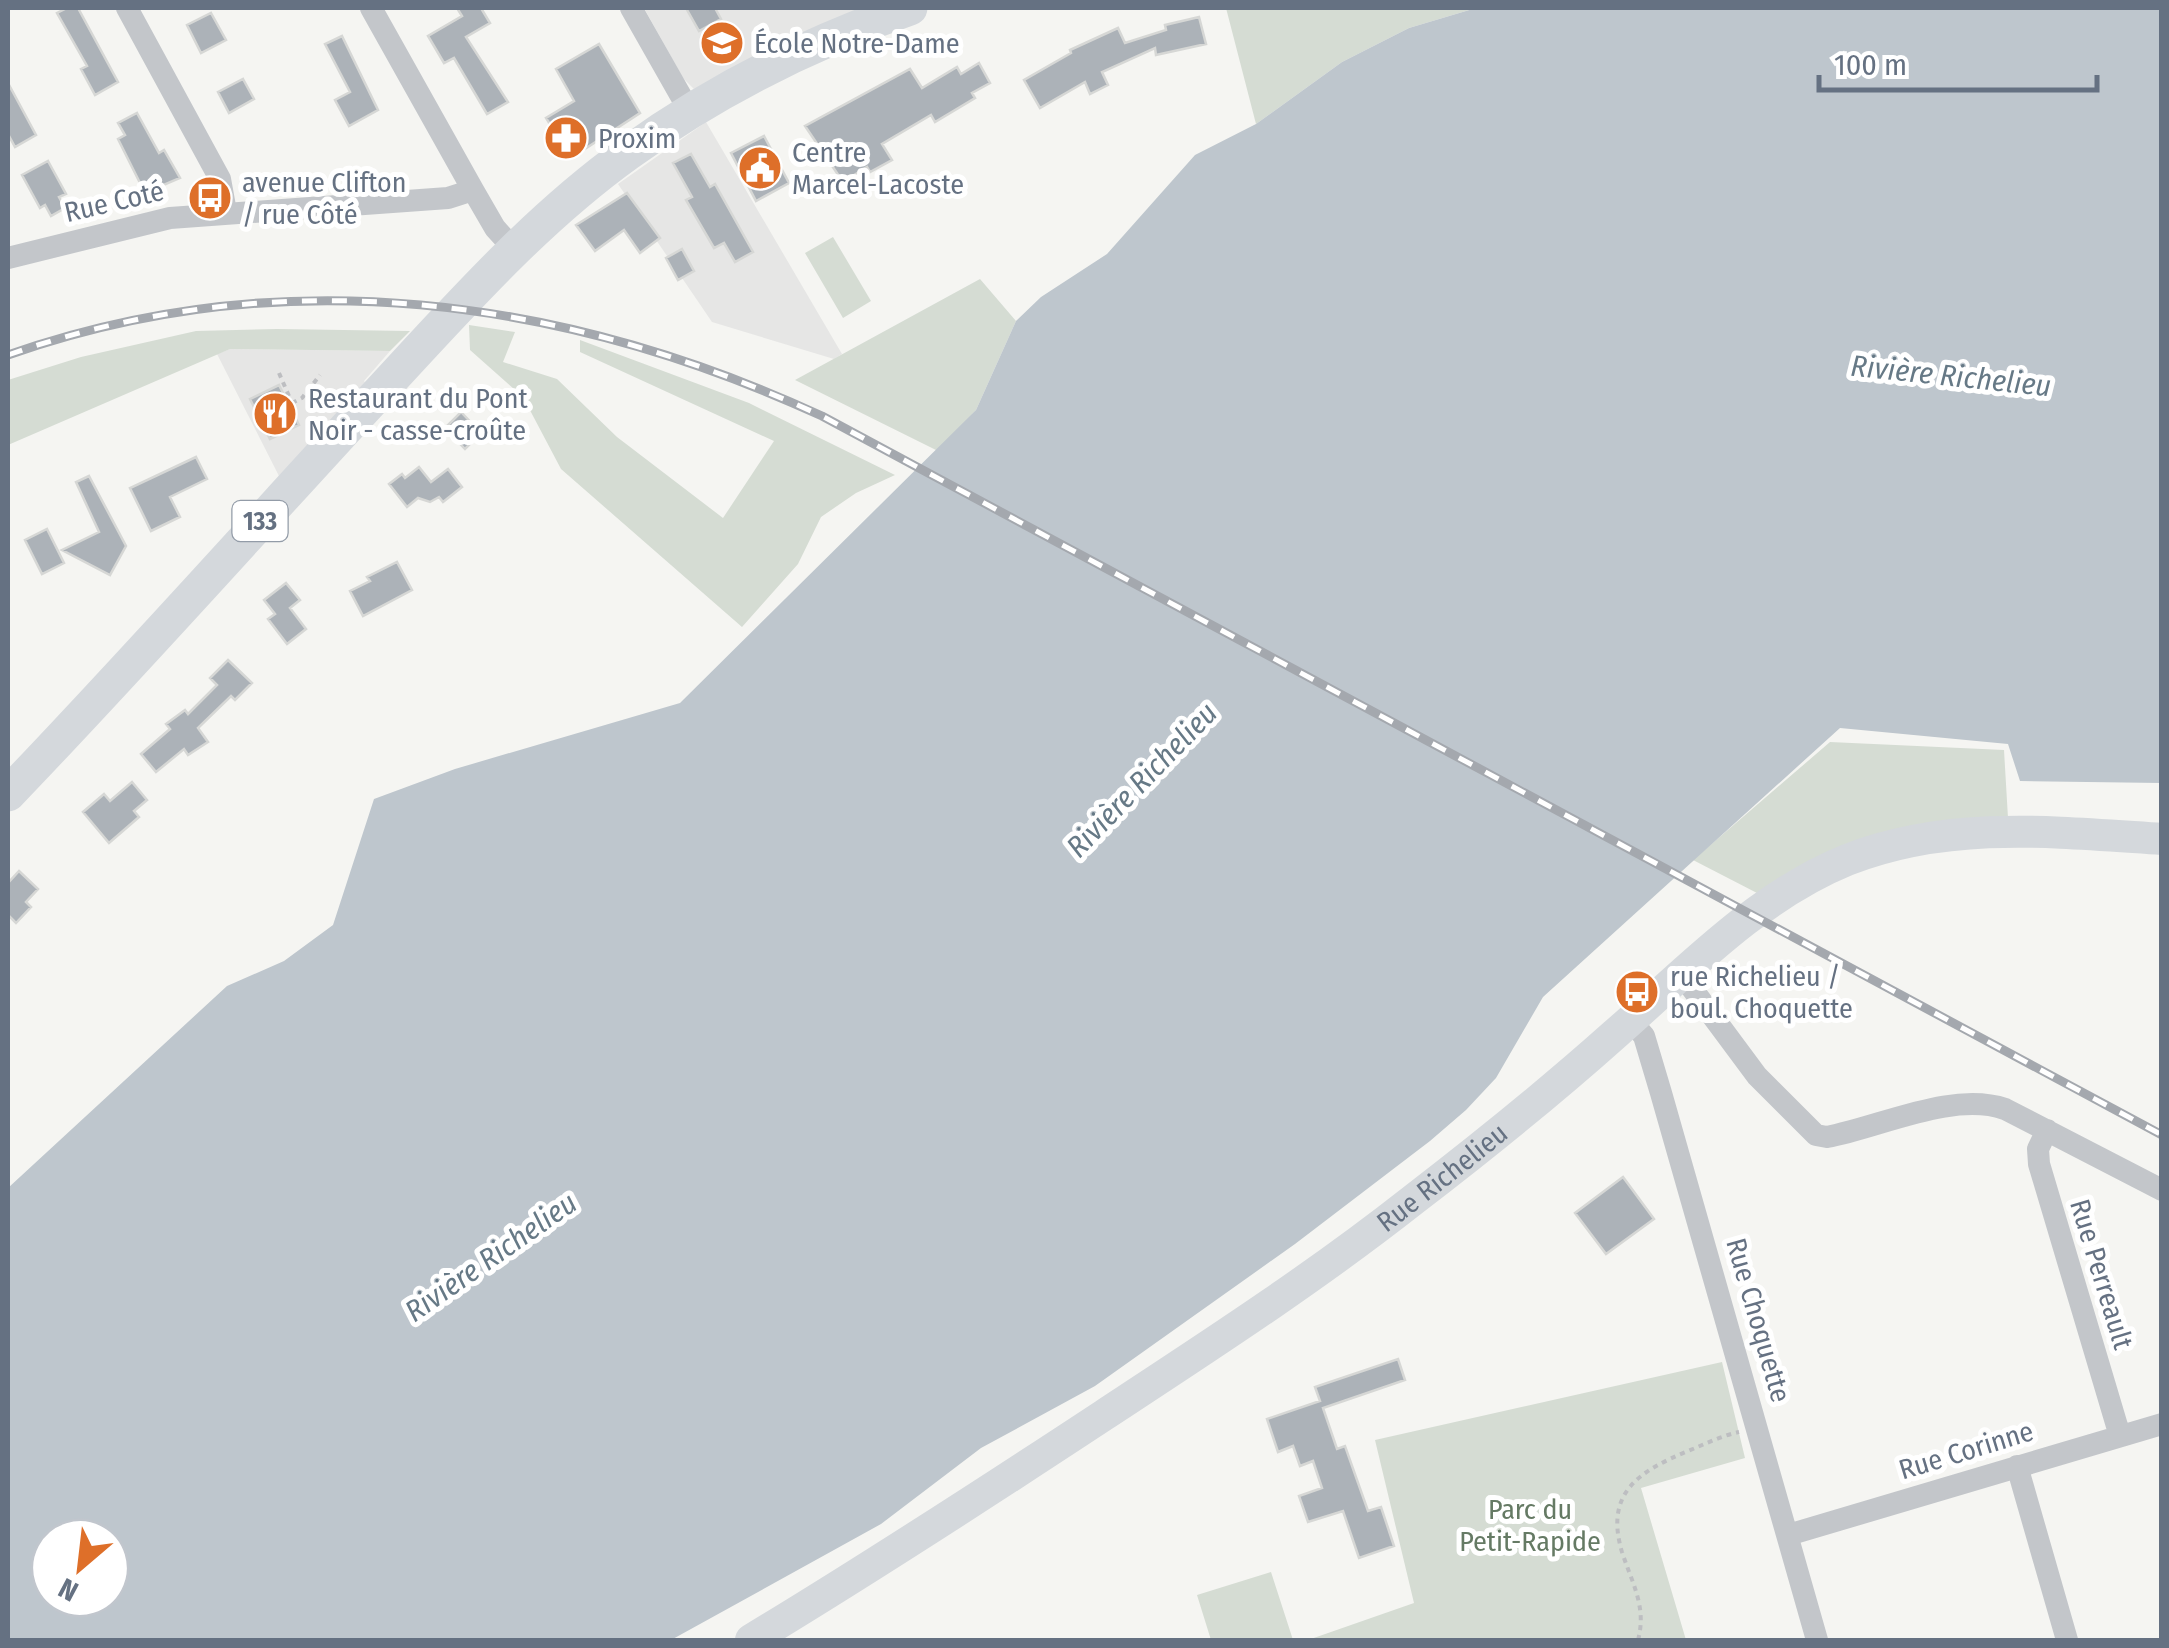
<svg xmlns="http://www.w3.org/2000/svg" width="2169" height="1648" font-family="'Fira Sans Condensed',sans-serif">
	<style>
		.built { fill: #e6e6e5 }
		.green { fill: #d5dcd3 }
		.water { fill: #bec6cd; fill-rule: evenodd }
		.building { fill: #acb2b8; stroke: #d6d7d5; stroke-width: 2.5 }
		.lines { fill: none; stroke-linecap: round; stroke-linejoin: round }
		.path { stroke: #bdbec1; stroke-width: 4; stroke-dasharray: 5 5; stroke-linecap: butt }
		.street { stroke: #c3c6ca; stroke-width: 22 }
		.secondary { stroke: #d4d8dc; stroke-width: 32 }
		.primary { stroke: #d4d8dc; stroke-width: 35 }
		.rail-casing { stroke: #a4a8ae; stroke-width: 9 }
		.rail { stroke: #fff; stroke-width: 5; stroke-dasharray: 15; stroke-linecap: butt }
		.labels { text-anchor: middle; stroke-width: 10; stroke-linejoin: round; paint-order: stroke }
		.shield { fill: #fff; stroke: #939ca8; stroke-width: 2.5 }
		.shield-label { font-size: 25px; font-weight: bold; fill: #657182 }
		.poi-label { font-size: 28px; fill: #657182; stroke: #fff; text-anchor: start }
		.street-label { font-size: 28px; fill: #657182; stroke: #fff }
		.park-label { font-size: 28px; fill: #657a64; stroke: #fff }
		.water-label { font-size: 30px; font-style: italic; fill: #667986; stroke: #fff }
	</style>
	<rect width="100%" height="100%" fill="#f5f5f2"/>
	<path class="built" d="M644,8H863L694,89L683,78Z
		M706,122L842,354L834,359L712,322L618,184Z
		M230,349L390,351L364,381L366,384L280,478L217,354Z"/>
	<path class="green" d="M1226,8H1476L1409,28L1342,62L1256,124Z
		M833,237L871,301L843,318L805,253Z
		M980,279L1016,321L976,410L938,451L795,380Z
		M469,325L515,332L503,362L557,379L617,437L723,518L774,441L580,352V340L749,403L895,475L856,493L821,517L798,564L742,627L561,469L523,397L470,350Z
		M277,329L410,331L390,351L230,349L8,445V380L81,357L196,331Z
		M1830,742L2004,750L2008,818L1757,893L1693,860Z
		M1722,1362L1745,1458L1641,1488L1686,1640H1308L1414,1603L1375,1440Z
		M1271,1572L1293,1640H1211L1197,1595Z"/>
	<path class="water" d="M1476,8H2161V783L2020,781L2008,744L1840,728L1543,997L1496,1078L1466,1110L1430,1141L1295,1244L1095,1386L981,1448L881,1524L671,1640H8V1188L227,986L284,961L333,925L374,799L455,769L680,703L976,410L1016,321L1041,297L1107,254L1195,155L1256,124L1342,62L1409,28ZM50,1538H110V1598H50Z"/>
	<path class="building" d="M67,8H78L118,82L95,95L81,69L87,66L57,13Z
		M457,8H481L490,23L466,37L508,102L487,114L454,58L444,63L428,36L462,16Z
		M686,8H715L721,19L699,31Z
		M211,13L226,40L201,53L187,25Z
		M1199,17L1206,44L1156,55L1155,48L1102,72L1108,85L1090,94L1085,82L1040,108L1024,80L1071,53L1070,50L1118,28L1125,43L1166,30L1165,25Z
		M342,36L378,110L349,126L335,100L350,92L325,44Z
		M599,44L640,113L571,158L546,118L574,101L556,69Z
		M979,63L990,83L972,93L975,98L935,122L931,115L882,144L892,160L870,172L867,167L843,182L805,126L910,69L922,88L957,67L961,74Z
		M243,79L254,99L229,113L218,92Z
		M8,83L36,135L15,147L8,134Z
		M137,113L159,153L164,150L180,178L145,193L118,139L125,135L118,123Z
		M764,136L789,183L756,201L731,153Z
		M691,154L710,187L715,184L753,252L735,262L724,243L714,248L686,200L692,197L673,163Z
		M48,161L66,194L59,197L65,208L51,216L45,205L40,208L22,175Z
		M627,193L660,238L640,253L624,230L595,251L576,225Z
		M682,249L694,271L678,280L666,258Z
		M279,385L299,425L270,439L250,399Z
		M461,412L481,433L465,449L445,428Z
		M196,457L207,479L170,497L180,517L151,531L130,488Z
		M419,467L431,482L448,469L462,487L443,502L439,497L430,502L418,498L407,507L389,484L402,474L405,478Z
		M89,476L126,546L110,575L62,550L99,532L76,482Z
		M47,529L64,563L42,574L25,540Z
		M397,562L412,590L363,616L350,591L370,581L367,577Z
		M286,583L300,600L290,608L306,629L287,644L268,619L275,614L264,600Z
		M228,660L252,683L235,700L231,696L198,728L208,742L188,755L184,749L156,772L141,754L170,729L166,724L185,710L188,714L217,685L210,678Z
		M132,782L147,800L134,811L139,817L109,843L83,812L104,794L110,801Z
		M19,871L38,889L26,902L31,907L16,923L8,915V883Z
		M1623,1177L1654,1219L1606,1254L1575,1213Z
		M1398,1359L1405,1380L1323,1408L1337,1449L1345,1446L1368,1511L1381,1507L1394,1546L1359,1558L1343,1511L1308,1522L1299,1496L1322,1488L1313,1461L1300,1466L1293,1446L1278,1452L1267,1419L1320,1401L1315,1387Z"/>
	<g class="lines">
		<path class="path" d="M279,373L292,403L289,405
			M292,403L302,398L320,375
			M1638,1640C1647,1607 1632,1583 1622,1552C1604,1492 1640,1471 1688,1451C1705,1444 1721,1436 1739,1432"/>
		<path class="street" d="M127,8L220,179L226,212
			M371,8L473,190L495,228L514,249
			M631,8L690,112
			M8,258L170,218L448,198L473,190
			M1682,975L1757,1076L1816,1135L1827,1137C1880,1127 1953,1091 2005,1109L2162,1190
			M1631,1021L1644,1036L1661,1093L1817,1640
			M2047,1130L2038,1149L2039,1164L2120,1436
			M2017,1466L2067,1640
			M1788,1535L2162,1424"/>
		<path class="secondary" id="s1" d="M751,1640C870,1568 987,1492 1104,1415C1209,1346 1314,1278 1413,1200C1482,1147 1549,1093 1614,1035C1686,972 1756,897 1847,860C1949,820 2055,832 2162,839"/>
		<path class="primary" d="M8,794C132,665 251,531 373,399C453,313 532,222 628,153C715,90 809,43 910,8"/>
		<defs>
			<path id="rail" d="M8,355C281,259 563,297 822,416L2162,1135"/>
		</defs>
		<use href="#rail" class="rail-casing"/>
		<use href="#rail" class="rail"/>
	</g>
	<defs>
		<symbol id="school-disc" viewBox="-11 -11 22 22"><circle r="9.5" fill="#de6f29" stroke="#fff"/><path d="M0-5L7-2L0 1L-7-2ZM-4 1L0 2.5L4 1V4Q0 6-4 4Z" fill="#fff"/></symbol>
		<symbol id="pharmacy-disc" viewBox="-11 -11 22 22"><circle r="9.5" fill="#de6f29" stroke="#fff"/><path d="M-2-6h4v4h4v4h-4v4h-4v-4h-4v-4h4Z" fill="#fff"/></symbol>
		<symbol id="civic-disc" viewBox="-11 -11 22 22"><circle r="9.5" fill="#de6f29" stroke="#fff"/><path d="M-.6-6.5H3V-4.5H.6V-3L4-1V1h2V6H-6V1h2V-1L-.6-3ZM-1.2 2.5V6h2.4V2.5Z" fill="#fff"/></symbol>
		<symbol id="bus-disc" viewBox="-11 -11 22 22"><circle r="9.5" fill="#de6f29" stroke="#fff"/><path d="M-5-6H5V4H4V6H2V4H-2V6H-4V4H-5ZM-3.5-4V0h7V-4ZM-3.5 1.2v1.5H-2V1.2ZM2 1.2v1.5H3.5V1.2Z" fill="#fff"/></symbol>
		<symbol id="restaurant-disc" viewBox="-11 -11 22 22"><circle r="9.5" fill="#de6f29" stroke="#fff"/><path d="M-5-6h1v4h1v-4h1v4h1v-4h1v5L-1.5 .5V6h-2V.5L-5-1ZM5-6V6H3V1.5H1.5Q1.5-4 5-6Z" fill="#fff"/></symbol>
	</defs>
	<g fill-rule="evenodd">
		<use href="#school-disc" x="697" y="18" width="50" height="50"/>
		<use href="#pharmacy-disc" x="541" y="113" width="50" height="50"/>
		<use href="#civic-disc" x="735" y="143" width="50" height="50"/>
		<use href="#bus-disc" x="185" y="173" width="50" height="50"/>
		<use href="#restaurant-disc" x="250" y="389" width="50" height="50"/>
		<use href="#bus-disc" x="1612" y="967" width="50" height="50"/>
	</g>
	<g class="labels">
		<rect class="shield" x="232.5" y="501" width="55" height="40" rx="8"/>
		<g class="shield-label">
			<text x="260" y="530">133</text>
		</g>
		<g class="poi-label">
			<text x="754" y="53">École Notre-Dame</text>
			<text x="598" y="148">Proxim</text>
			<text x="792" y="162">Centre<tspan x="792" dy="32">Marcel-Lacoste</tspan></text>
			<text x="242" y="192">avenue Clifton<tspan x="242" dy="32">/ rue Côté</tspan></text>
			<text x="308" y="408">Restaurant du Pont<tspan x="308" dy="32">Noir - casse-croûte</tspan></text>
			<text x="1670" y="986">rue Richelieu /<tspan x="1670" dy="32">boul. Choquette</tspan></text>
		</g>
		<g class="street-label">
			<text transform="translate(114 201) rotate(-13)" y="10">Rue Coté</text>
			<text dy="10" stroke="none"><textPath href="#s1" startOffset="832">Rue Richelieu</textPath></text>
			<text transform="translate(2102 1274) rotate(73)" y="10">Rue Perreault</text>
			<text transform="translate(1759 1320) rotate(74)" y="10">Rue Choquette</text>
			<text transform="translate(1966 1450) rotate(-17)" y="10">Rue Corinne</text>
		</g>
		<g class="park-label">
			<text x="1530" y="1519">Parc du<tspan x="1530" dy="32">Petit-Rapide</tspan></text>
		</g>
		<g class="water-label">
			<text transform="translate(1951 376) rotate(6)" y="10">Rivière Richelieu</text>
			<text transform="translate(1142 780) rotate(-46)" y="10">Rivière Richelieu</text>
			<text transform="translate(491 1257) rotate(-35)" y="10">Rivière Richelieu</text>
		</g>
	</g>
	<rect width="2169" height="1648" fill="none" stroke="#657182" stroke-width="20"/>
	<g transform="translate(80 1568) rotate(208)"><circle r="48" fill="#ffffff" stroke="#c1c6cd" stroke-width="2.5"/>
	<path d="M0-8L18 38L0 25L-18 38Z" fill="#de6f29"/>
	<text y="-15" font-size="28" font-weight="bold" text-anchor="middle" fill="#657182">N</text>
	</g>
	<path d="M1819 75v15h278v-15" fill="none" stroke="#657182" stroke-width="5"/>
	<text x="1834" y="75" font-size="30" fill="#657182" stroke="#ffffff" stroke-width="8" paint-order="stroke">100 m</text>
</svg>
